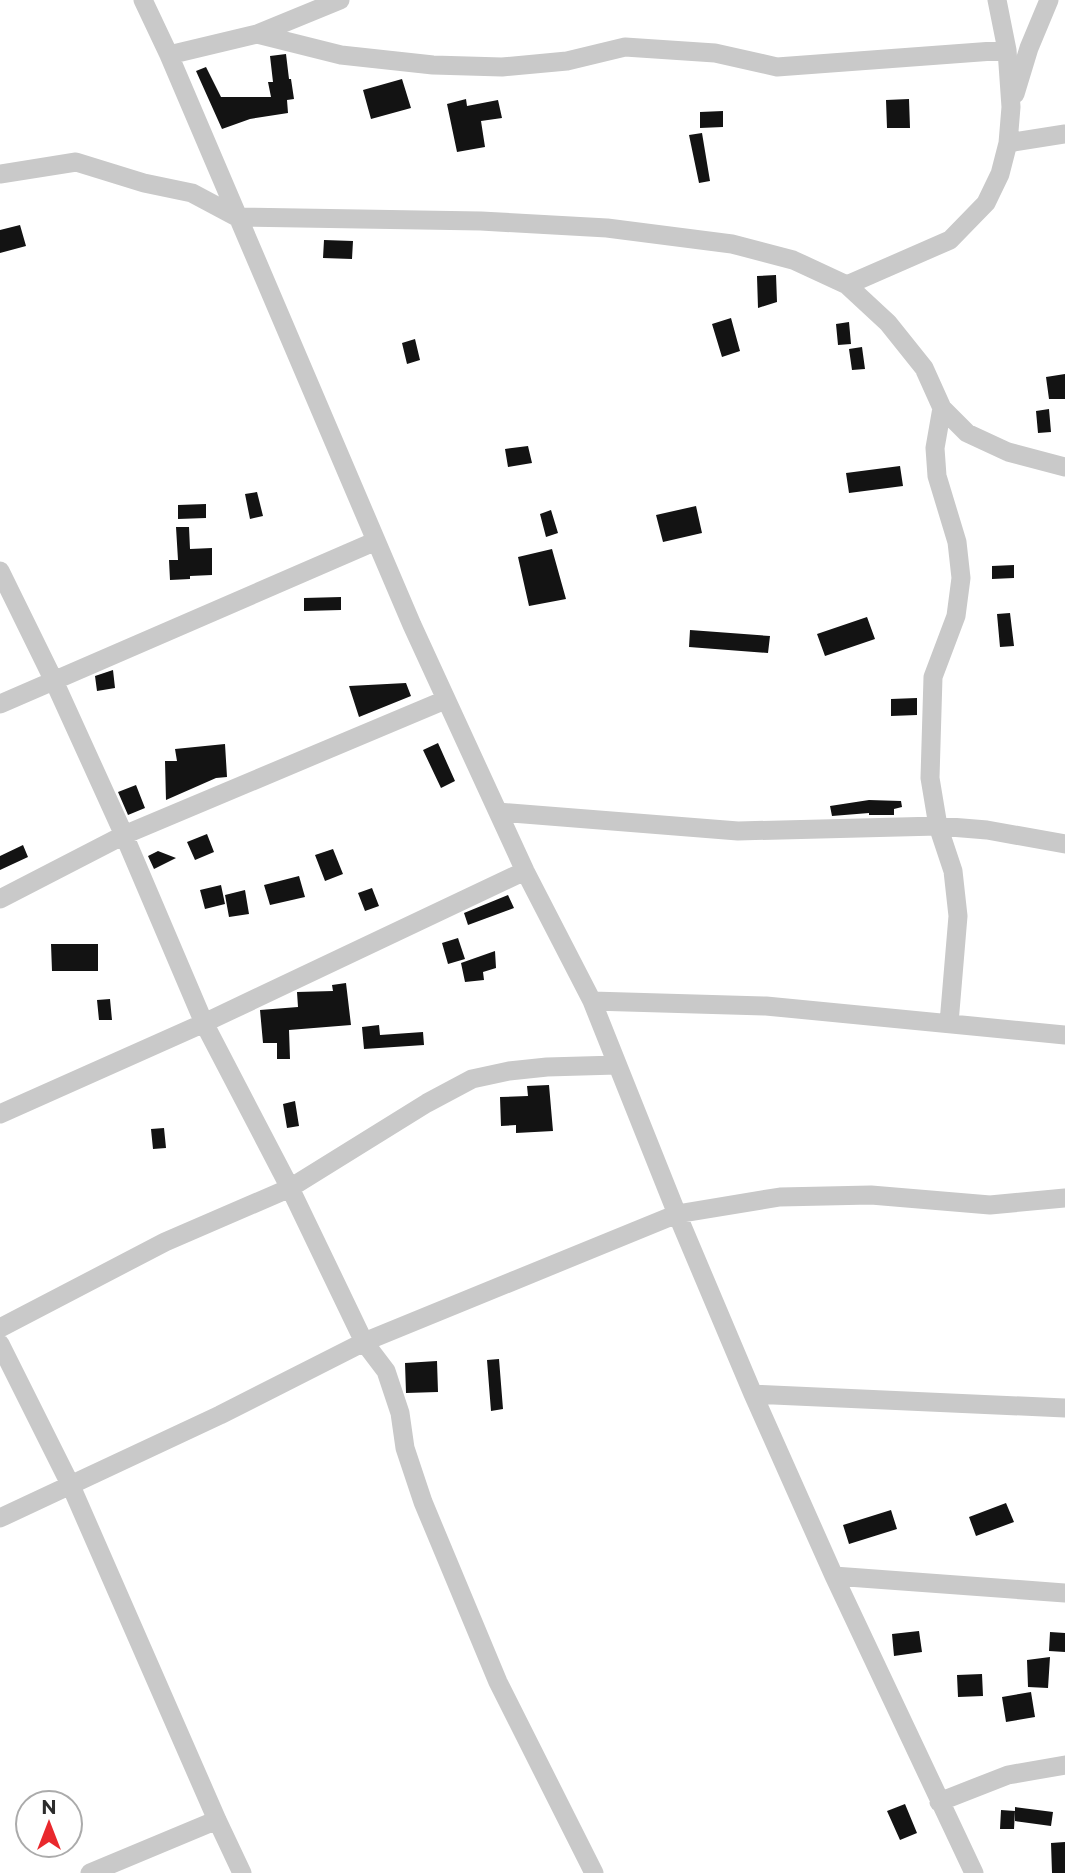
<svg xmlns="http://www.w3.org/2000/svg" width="1065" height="1873" font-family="Montserrat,sans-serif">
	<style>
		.building { fill: #131313 }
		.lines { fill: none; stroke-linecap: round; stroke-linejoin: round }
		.minor { stroke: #c9c9c9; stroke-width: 19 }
	</style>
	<rect width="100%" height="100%" fill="#fff"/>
	<path class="building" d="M286,54L289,79H291L294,99L287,100L288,113L250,119L222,129L196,71L206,67L221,97H271L268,82H273L270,56Z
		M402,79L411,108L371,119L363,90Z
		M466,99L467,106L498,100L502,118L481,121L485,147L457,152L447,104Z
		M909,99L910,128H887L886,100Z
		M723,111V127L700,128V112Z
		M702,133L710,181L699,183L689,135Z
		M20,225L26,246L0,253V230Z
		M324,240L353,241L352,259L323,258Z
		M776,275L777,302L758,308L757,276Z
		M731,318L740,351L722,357L712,324Z
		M849,322L851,344L838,345L836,324Z
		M415,339L420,360L407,364L402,343Z
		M862,347L865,369L852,370L849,349Z
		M1065,374V399H1049L1046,377Z
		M1049,409L1051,432L1038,433L1036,411Z
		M528,446L532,463L508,467L505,449Z
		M900,466L903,486L849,493L846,473Z
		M257,492L263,516L250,519L245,494Z
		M206,504V518L178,519V505Z
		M696,506L702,533L663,542L656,515Z
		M551,510L558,533L546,537L540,514Z
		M176,527H189L190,549L212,548V575L190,576V579L170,580L169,560H178Z
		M552,549L566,599L529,606L518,557Z
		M1014,565V578L992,579V566Z
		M341,597V610L304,611V598Z
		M1010,613L1014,646L1000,647L997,614Z
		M867,617L875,639L825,656L817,634Z
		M690,630L770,636L768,653L689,647Z
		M113,670L115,688L97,691L95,676Z
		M406,683L411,696L359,717L349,686Z
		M917,698V715L891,716V699Z
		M438,743L455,781L441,788L423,750Z
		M225,744L227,777L216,778L166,800L165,761H177L175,749Z
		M136,785L145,808L128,815L118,792Z
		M869,800L901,801L902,807L894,809V815H869V813L832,816L830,806Z
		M207,834L214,852L195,860L187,842Z
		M23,845L28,857L0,870V856Z
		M333,849L343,874L325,881L315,855Z
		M158,851L176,858L154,869L148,856Z
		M299,876L305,897L270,905L264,885Z
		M221,885L225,904L205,909L200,890Z
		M372,888L379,906L365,911L358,893Z
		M245,890L249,914L229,917L225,895Z
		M508,895L514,908L468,925L464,913Z
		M458,938L465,959L448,964L442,943Z
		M51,944H98V971H52Z
		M495,951L496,968L483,972L484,980L465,982L461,963Z
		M346,983L351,1025L289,1030L290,1059H277V1043H263L260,1010L298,1007L297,992L333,991L332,985Z
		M110,999L112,1020H99L97,1000Z
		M379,1025L380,1035L423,1032L424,1045L364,1049L362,1027Z
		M549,1085L553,1131L516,1133V1125L501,1126L500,1097L528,1096L527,1086Z
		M295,1101L299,1126L287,1128L283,1104Z
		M164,1128L166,1148L153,1149L151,1129Z
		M499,1359L503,1409L491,1411L487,1360Z
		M437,1361L438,1392L406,1393L405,1363Z
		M1006,1503L1014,1522L976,1536L969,1517Z
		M891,1510L897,1529L849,1544L843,1525Z
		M919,1631L922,1652L894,1656L892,1634Z
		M1050,1632L1065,1633V1652L1049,1651Z
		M1050,1657L1048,1688L1028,1687L1027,1660Z
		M982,1674L983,1696L958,1697L957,1675Z
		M1031,1692L1035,1717L1006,1722L1002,1697Z
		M905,1804L917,1833L900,1840L887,1811Z
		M1015,1807L1053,1812L1051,1826L1015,1821Z
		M1001,1810L1015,1811L1014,1829H1000Z
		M1065,1842V1873H1052L1051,1843Z"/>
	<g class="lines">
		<path class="minor" d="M143,0L169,55L412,625L525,871L592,1001L677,1214L753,1394L834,1576L974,1873
			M257,34L341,55L433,65L502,67L567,61L625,47L715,53L777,67L1007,50
			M169,55L257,34L340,0
			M1015,94L1029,48L1049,0
			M1008,143L1065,134
			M0,174L76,162L144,183L192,193L237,217L481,221L607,228L732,244L793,260L847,285L888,323L924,368L942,408L967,433L1008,452L1065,467
			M847,285L950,240L986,203L1000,174L1008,143L1011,107L1007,50L997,0
			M942,408L935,448L937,476L957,542L961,578L956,616L933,677L930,778L938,826L953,871L958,916L949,1023
			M0,571L54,681L124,835L204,1023L290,1188L364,1342L386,1371L400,1413L405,1448L423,1502L498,1682L594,1873
			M0,704L376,541
			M498,812L738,831L938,826L987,830L1065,844
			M0,899L124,835L445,700
			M592,1001L766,1006L1065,1035
			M0,1114L204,1023L525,871
			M0,1328L165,1242L290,1188L427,1103L472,1079L509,1071L547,1067L617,1065
			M0,1344L71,1486L217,1820L242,1873
			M753,1394L1065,1408
			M0,1518L220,1415L364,1342L677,1214L780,1197L871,1195L990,1205L1065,1198
			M834,1576L1065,1593
			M939,1802L1008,1775L1065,1765
			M90,1873L217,1820"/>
	</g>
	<g transform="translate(49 1824)"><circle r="33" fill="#ffffff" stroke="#ababab" stroke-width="2"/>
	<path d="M0-5L12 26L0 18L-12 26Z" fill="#e9282d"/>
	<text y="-10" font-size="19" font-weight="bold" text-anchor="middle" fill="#2c2c2c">N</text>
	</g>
</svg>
